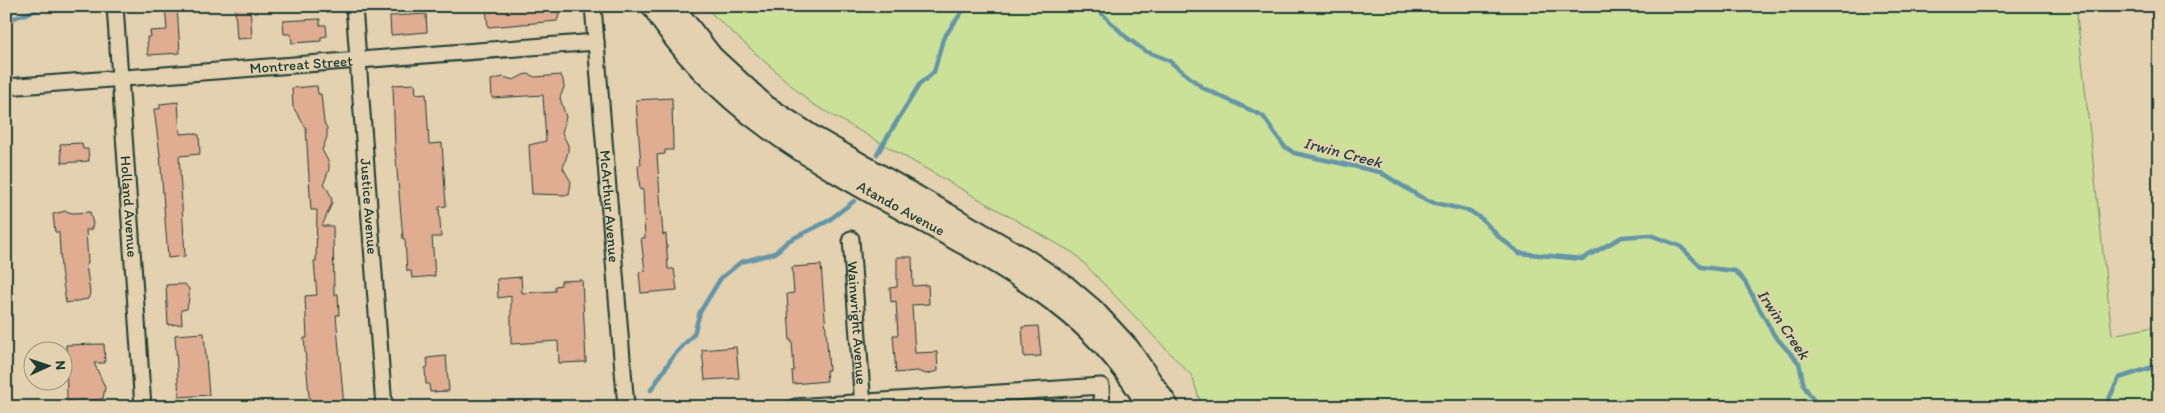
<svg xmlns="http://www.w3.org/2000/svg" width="2165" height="413" font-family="Itim,sans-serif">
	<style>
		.green { fill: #cae197; stroke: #748f66 }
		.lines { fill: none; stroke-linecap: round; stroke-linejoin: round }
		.stream { stroke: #6595a7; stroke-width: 4.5 }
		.building { fill: #e0ad93; stroke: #1f3d34 }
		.minor-casing { stroke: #1f3d34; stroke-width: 19 }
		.secondary-casing { stroke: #1f3d34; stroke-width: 25 }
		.minor { stroke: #e3d1af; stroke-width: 15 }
		.secondary { stroke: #e3d1af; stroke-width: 21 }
		.labels { text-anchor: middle; stroke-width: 4; stroke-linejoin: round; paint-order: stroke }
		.street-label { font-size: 15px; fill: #1f3d34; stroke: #e3d1af }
		.water-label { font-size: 16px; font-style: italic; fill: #25443e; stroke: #e3d1af }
	</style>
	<rect width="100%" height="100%" fill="#e3d1af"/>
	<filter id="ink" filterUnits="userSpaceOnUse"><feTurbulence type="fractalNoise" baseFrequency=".02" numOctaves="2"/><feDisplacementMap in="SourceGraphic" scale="10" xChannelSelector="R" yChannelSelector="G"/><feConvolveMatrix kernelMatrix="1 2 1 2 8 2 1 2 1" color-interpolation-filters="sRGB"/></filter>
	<g filter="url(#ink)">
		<path class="green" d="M708,6H2076L2112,335L2159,326V407H1202L1192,376L1075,254L811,103L712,14Z"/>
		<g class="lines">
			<path class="stream" d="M1094,6L1126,37L1145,51L1168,60L1203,88L1263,116L1284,146L1294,153L1380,172L1427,201L1470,211L1482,219L1498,236L1519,253L1582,259L1622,237L1650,235L1680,246L1701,267L1735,271L1745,282L1774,335L1799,363L1804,386L1818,407
				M6,21L48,6
				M877,154L919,85L934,72L943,39L966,6
				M651,390L674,355L694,334L700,312L721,278L741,262L775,253L788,241L828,221L854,201
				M2105,407L2119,378L2159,365"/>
		</g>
		<path class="building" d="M165,6H177L180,53L148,55L147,37H151L150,31L167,30Z
			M508,6H558L559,15L557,21L488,27L486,8Z
			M250,7L252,38L237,39L235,8Z
			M426,14L427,32L391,35L390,16Z
			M320,19V25H326L327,36L321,37V41L292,43L291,34H284L283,21Z
			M528,74L535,77L561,75L563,80L564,87L560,98L566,117L562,133L568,145V152L563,168L571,182L569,195L532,194L529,145L546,141L543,95L492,98L491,80L503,77L514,80L523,75Z
			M415,84L416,94L426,93L429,144L442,143L446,206L439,207L441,237H432L435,276L412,278L411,271H407L405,239H403L395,147L393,85Z
			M317,86L318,94H321L324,123L327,128V137L322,150L329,163V169L324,183L331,196L332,203L322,226H333L334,294H338L339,315H336L344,407H310L304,338H307L305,296L317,295L314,261H316L317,210H311L306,128L293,107L292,88Z
			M672,98L673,150H665V154L657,155L663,235L666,234L668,269H674L677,290L641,293L639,272L645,271L641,238H645L643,189L640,190L638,165H641L636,100Z
			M178,102L180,134L193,133L199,135L200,154L179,156L185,256L168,258L160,155L154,109H160V104Z
			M82,143L83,149H88L89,161L62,163L60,144Z
			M66,211L72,213L90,212L93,224L91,230H86L88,264H86L90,293L88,299L66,303L61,269L59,232H55L53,214Z
			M897,257H912L913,286L928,285L929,304L912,305L915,353L937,352L938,371L926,374L917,371L896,373L893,335H898L896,301L891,302L890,288L897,287Z
			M821,265L829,370H826L827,381L793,384L792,371H794L792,341H790L787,294L794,293L792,267Z
			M521,277L522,293L555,291V286L561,285V281L582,280L586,362L559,363L558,341L511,344V296L498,298L497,279Z
			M185,284L189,289V298L187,309L181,310L182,324L168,325L166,285Z
			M1038,326L1041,356L1024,357L1022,327Z
			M204,333L209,395L179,397L175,335Z
			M104,344L105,363H94L105,387L103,399L67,401L66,345Z
			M736,347L739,378L705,380L702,350Z
			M446,356L449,391L430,392L429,384H426L425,368L428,367L427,358Z"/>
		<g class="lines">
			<defs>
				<g id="minor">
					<path id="s1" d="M115,6L143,407"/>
					<path id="s2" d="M354,6L384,407"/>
					<path id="s3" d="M593,6L626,407"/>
					<path id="s4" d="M6,87L596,42"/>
					<path id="s5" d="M851,239L863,407"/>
					<path d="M795,407L1101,386L1102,407"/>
				</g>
				<g id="secondary">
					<path id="s6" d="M653,6C723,123 851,179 965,244C1042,288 1103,327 1149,407"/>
					<path d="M672,6L712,57L765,106L813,137L1023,258L1066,287L1093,310L1128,348L1168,407"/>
				</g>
			</defs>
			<use href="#minor" class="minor-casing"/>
			<use href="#secondary" class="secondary-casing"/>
			<use href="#minor" class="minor"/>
			<use href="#secondary" class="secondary"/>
		</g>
	</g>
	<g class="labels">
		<g class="street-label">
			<text dy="5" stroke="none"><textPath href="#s4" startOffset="296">Montreat Street</textPath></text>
			<text dy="5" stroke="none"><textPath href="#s1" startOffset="201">Holland Avenue</textPath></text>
			<text dy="5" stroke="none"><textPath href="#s2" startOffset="201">Justice Avenue</textPath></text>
			<text dy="5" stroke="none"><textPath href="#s3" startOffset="201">McArthur Avenue</textPath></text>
			<text dy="5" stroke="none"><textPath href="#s6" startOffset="324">Atando Avenue</textPath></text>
			<text dy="5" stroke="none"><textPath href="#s5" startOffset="84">Wainwright Avenue</textPath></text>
		</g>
		<g class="water-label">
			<text transform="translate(1343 152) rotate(15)" y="6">Irwin Creek</text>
			<text transform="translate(1784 324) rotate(56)" y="6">Irwin Creek</text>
		</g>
	</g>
	<rect width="2165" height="413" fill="none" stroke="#e3d1af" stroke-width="25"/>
	<rect x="12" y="12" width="2140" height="388" fill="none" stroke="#1f3d34" stroke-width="2" filter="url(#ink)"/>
	<g transform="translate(48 366) rotate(87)"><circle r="24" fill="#e3d1af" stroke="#95967e"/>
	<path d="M0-4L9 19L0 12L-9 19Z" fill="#1f3d34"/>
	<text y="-8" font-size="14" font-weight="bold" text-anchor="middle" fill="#1f3d34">N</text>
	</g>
</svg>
